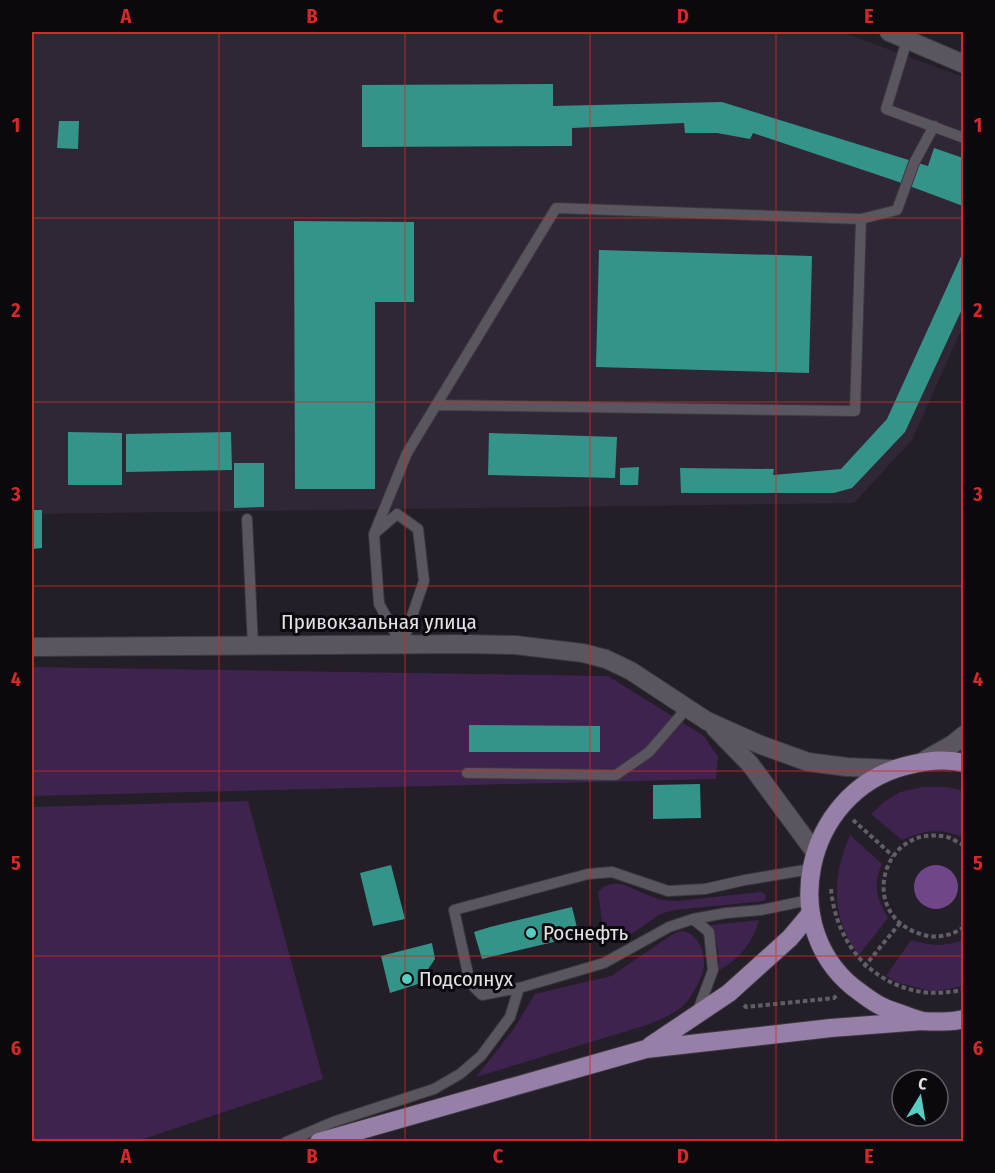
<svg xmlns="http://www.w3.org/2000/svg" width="995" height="1173" font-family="'Fira Sans Condensed',sans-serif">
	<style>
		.built { fill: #2f2735 }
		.green { fill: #3d234e }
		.water { fill: #6f4789 }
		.building { fill: #35948a }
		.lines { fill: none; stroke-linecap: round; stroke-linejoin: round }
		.lane-casing { stroke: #3b383f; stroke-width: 12 }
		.street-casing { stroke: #3b383f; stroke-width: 20 }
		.secondary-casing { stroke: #3b383f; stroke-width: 20 }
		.primary-casing { stroke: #3b383f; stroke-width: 20 }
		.path { stroke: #625e66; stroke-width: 4; stroke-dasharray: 4.5 3; stroke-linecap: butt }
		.lane { stroke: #5b555f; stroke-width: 10 }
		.street { stroke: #5b555f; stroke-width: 18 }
		.secondary { stroke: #5b555f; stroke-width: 18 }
		.primary { stroke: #9780a8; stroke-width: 18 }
		.grid { fill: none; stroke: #d62828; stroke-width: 1.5; stroke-opacity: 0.55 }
		.poi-dot { fill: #57cec1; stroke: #0b090d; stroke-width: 2 }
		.labels { text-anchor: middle; stroke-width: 6; stroke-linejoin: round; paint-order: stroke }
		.street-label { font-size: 21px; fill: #e3e0e6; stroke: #0b090d }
		.poi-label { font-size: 21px; fill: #e3e0e6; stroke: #0b090d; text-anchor: start }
		.neatline { fill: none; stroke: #d62828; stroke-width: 2 }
		.grid-label { font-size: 20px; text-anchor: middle; font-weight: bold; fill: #d62828 }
	</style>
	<rect width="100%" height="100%" fill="#231e27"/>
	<path class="built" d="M32,32H842L963,77V326L912,440L854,503L32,514Z"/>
	<path class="green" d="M32,667L608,676L704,736L718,757L716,779L32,796Z
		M923,787H948L963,791V831L960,836C935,828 926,831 902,840L871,814L885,801L900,792Z
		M248,801L323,1079L137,1141H32V807Z
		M850,835L882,864C872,886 877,898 888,918L859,955C830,919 832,876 850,835Z
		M613,884H622L650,896L662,900L677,901L760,892L765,894L766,897L764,901L675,910C671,911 666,912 661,914C644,923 626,945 606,938L604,935L598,892L605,886Z
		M759,920C753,943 738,960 718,971C721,955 716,941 711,925Z
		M683,931C697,934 705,950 704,964C704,975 691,999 683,1006C674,1014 661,1019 650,1024L476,1077L513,1030L535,994L611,976L670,936L677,932Z
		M911,940C930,946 944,947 963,940V986L934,992L899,983L886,976Z"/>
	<path class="water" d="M914 887a22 22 0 1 1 44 0a22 22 0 1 1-44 0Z"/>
	<path class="building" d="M553,84V106L722,102L928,166L934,148L963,158V206L896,181L753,133L750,139L717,133H685L684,123L572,128V146L362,147V85Z
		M59,121H79L78,149L57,148Z
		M294,221L414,222V302H375V489H295Z
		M599,250L812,256L809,373L596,367Z
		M963,252V307L905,432L852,488L834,493H681L680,468L774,469L773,475L841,469L887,419Z
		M68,432L122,433V485H68Z
		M231,432L232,470L126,472V434Z
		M489,433L617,437L615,478L488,475Z
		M234,463H264V507L234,508Z
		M639,467L638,485H620V468Z
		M32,510H42V548L32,549Z
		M469,725L600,726V752H469Z
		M700,784L701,818L653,819V785Z
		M391,865L405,919L373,926L360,873Z
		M572,907L579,936L482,959L474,932L490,927Z
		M432,943L435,959L418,984L390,993L381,956Z"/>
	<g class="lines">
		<defs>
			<path id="lane" d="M907,40L886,109L964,138
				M861,219L897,210L914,163L934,126
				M247,519L253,646
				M374,534L397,514L418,529L424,581L402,645L379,604L374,534L407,453L556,208L861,219L855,411L436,405
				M467,773L616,775L649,752L687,708
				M809,900L761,910L726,913L693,919L669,927L604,963L519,988L482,995L470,983L454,910L588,874L612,872L668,891L705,889L745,880L811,869
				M693,919L709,932L713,970L697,1013
				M286,1142L333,1122L434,1089L460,1074L481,1056L510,1017L519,988"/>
			<path id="street" d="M889,32L964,64
				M32,647L467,644L515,645L583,653L606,659L631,671L707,721L761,745L808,762L847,767L892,769
				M715,728L750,764L815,852"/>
			<path id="secondary" d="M923,761L953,744L964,735"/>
			<path id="primary" d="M964,763C944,758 924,761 905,766C804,792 773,932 861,993C873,1002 882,1008 896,1012C905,1015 914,1019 923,1021C933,1022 953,1022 964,1019
				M650,1046L729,993L790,938L811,913
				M319,1142L646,1049L831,1028L922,1021"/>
		</defs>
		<use href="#lane" class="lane-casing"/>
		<use href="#street" class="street-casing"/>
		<use href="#secondary" class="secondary-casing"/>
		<use href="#primary" class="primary-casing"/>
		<path class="path" d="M853,820L893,856
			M964,845C958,843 952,838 947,837C882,822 855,917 924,935C937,939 953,935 964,927
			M831,889C836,941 868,983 922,992C936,994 950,992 964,990
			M864,967L900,923
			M744,1005L746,1007L834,998L838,994"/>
		<use href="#lane" class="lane"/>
		<use href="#street" class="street"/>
		<use href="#secondary" class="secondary"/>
		<use href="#primary" class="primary"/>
	</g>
	<path class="grid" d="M219,32V1142M405,32V1142M590,32V1142M776,32V1142M32,218H964M32,402H964M32,586H964M32,771H964M32,956H964"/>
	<g class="poi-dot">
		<circle cx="531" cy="933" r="6"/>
		<circle cx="407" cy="979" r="6"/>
	</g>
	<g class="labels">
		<g class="street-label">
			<text x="379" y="629">Привокзальная улица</text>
		</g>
		<g class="poi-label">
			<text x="543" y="940">Роснефть</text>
			<text x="419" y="986">Подсолнух</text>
		</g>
	</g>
	<rect width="995" height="1173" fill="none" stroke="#0b090d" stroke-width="66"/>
	<g transform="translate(920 1098) rotate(11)"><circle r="28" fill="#0b090d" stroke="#615f64" stroke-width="1.5"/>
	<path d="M0-4.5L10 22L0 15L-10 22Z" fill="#57cec1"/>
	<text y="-9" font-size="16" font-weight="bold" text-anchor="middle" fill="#e3e0e6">С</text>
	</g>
	<rect x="33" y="33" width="929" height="1107" class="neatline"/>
	<g class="grid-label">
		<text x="126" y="23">A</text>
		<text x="312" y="23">B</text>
		<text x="498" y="23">C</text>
		<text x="683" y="23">D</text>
		<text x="869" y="23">E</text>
		<text x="16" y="132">1</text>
		<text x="978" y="132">1</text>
		<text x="16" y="317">2</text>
		<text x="978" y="317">2</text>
		<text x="16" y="501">3</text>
		<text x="978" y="501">3</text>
		<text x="16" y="686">4</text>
		<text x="978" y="686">4</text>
		<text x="16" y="870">5</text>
		<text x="978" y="870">5</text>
		<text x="16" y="1055">6</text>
		<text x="978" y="1055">6</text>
		<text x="126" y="1163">A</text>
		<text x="312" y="1163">B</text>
		<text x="498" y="1163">C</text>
		<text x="683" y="1163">D</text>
		<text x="869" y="1163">E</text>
	</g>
</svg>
